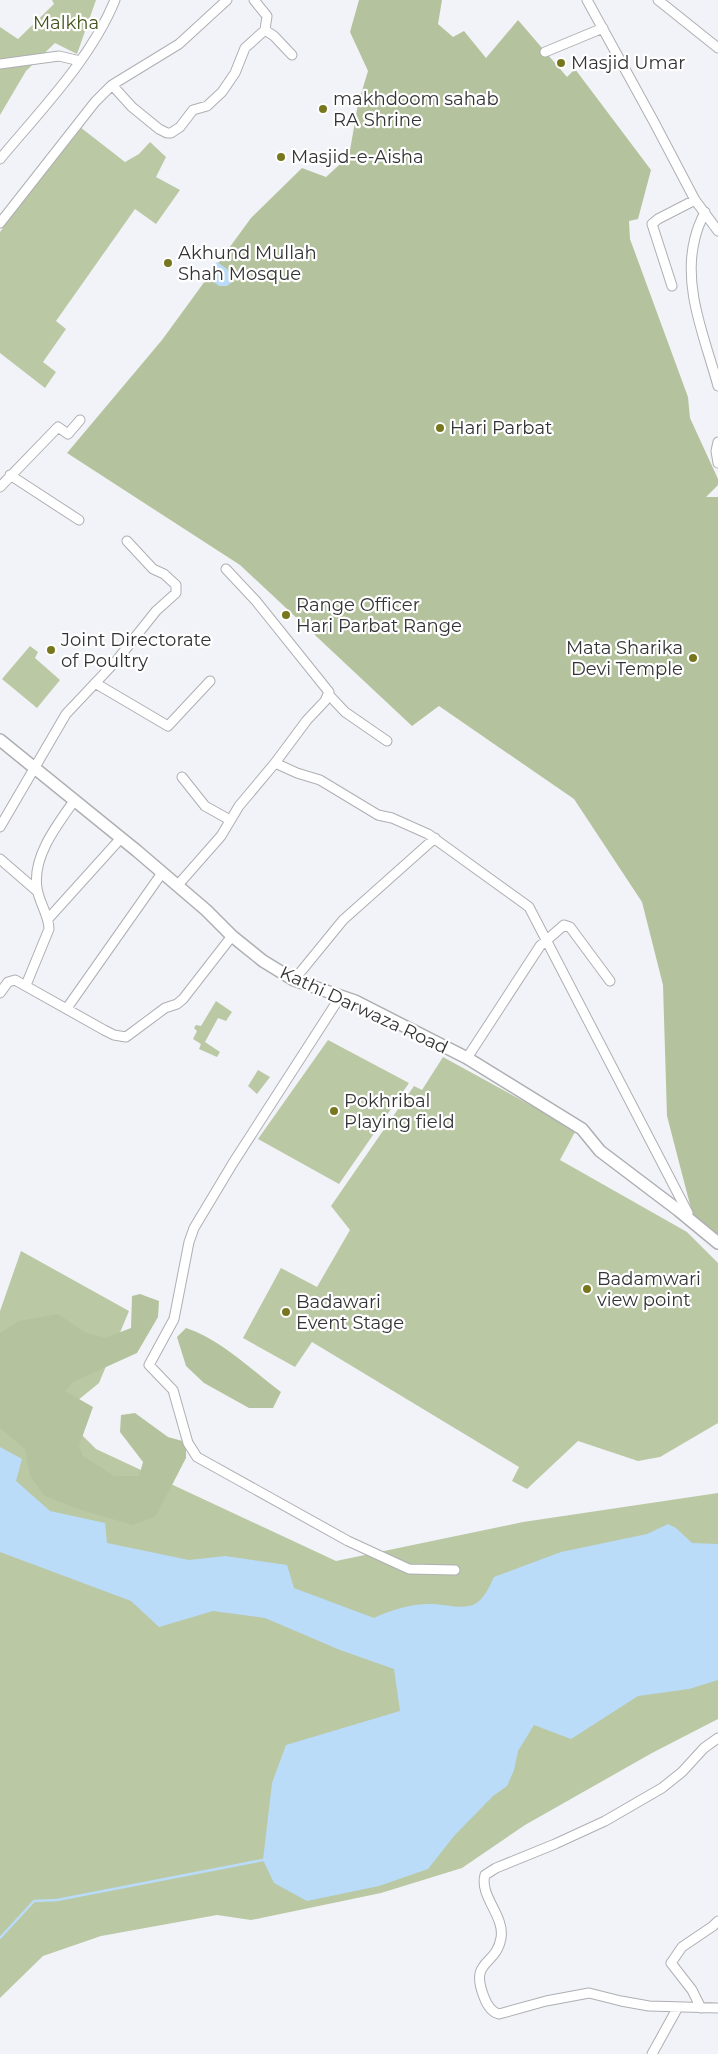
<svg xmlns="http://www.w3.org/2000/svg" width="718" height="2054" font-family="Montserrat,sans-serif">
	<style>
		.green { fill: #bac8a4 }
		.forest { fill: #b4c39d }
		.water { fill: #badcf9 }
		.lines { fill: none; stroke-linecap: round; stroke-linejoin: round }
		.stream { stroke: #badcf9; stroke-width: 2.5 }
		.minor-casing { stroke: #aeafb3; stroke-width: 11 }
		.tertiary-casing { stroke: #aeafb3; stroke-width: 14 }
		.minor { stroke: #fff; stroke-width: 9 }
		.tertiary { stroke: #fff; stroke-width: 11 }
		.poi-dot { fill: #77771d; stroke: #fff; stroke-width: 2 }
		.labels { text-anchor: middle; stroke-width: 4.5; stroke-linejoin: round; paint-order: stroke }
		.park-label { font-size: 18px; fill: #42541b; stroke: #fff }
		.poi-label { font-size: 18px; fill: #333335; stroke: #fff; text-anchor: start }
		.street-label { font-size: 18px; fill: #333335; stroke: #fff }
	</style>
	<rect width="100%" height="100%" fill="#f2f3f8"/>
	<path class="green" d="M52,0H96L77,54L55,43L26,71L0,115V27L18,39L54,4Z
		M80,127L125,162L139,154L150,142L166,157L156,177L180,190L156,224L135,209L56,321L66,329L43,362L56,372L45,388L0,353V232L24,198Z
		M30,646L38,652L35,658L60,680L37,708L2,679Z
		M216,1001L232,1012L226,1021L218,1018L205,1042L220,1052L217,1057L199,1049L201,1044L193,1039L197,1031L194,1028L196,1025L201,1026Z
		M328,1040L409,1083L339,1184L258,1139Z
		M443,1057L576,1130L560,1160L687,1232L718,1263V1423L660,1457L638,1461L578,1441L527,1489L512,1481L519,1467L312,1342L295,1367L243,1338L281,1268L317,1287L350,1230L331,1206L414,1086L422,1090Z
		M258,1070L270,1077L257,1094L248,1086Z
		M21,1251L129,1311L99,1383L61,1414L96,1449L336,1561L523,1522L718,1493V1719L652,1753L525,1825L462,1868L381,1893L251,1920L217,1915L101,1936L43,1956L0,1998V1311Z"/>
	<path class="forest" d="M359,0H442L438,24L453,37L464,31L486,58L518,20L567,77L575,69L651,170L638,219L629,221L630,239L688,397L690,418L718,479V485L706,497H718V1240L695,1224L667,1116L663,985L642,902L574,799L439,706L412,726L240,565L67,453L162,340L251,218L302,168L326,177L349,156L358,104L368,71L350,32Z
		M140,1294L159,1301L158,1317L137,1353L73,1382L65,1391L93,1407L79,1446L83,1456L114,1476H139L143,1462L120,1432L121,1415L135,1413L168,1437L186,1442V1458L156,1516L133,1525L78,1509L45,1496L30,1476L25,1449L0,1428V1333L19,1321L58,1314L84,1332L105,1338L131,1328L132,1296Z
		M186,1328C219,1338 253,1371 281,1392L273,1408H249L204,1383L186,1366L177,1337Z"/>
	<path class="water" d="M217,262L227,269L232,277L231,283L227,286H219L206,276Z
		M0,1447L22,1459L16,1481L50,1511L105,1523L107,1543L189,1560L225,1556L287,1565L294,1588L374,1618C392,1609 414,1603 434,1604C447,1605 461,1609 473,1605C483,1601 490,1586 494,1577L561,1552L647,1534L668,1524L676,1528L692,1543L718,1544V1680L689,1689L638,1696L571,1739L534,1725L518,1751L514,1770L507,1786L493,1796L454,1836L428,1869L379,1886L307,1901L274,1883L263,1860L272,1783L286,1745L400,1711L394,1669L340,1650L265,1618L213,1611L159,1627L131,1601L0,1552Z"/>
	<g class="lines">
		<path class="stream" d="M0,1938L34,1901L57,1900L263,1860"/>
		<defs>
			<path id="minor" d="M254,0L267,16L265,30L274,36L292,55
				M587,0L654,122L695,200L718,231
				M658,0L718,48
				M545,52L603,28
				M0,64L59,56L80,61
				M112,85L132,107L159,129L167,133H171L180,127L193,110L207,106L222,92L235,73L245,48L265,30
				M0,159C40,111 91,59 115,0
				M705,212C701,220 697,229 695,238C682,287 705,338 718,386
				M0,223L95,102L112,85L179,44L227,0
				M672,286L652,224L658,219L695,200
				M718,442L716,451L718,463
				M10,475L79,520
				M0,487L58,427L68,434L80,420
				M226,569L256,601L329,692L325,701L307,720L275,763
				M95,683L168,726L210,681
				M329,695L345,712L387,741
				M182,777L205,806L230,820
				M0,827L66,714L117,660L156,611L176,593V585L164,574L153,569L127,541
				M0,859L37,891
				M177,886L221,836L239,806L275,763L297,773L320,780L378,815L392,818L428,834L529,907L688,1213
				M48,919L121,838
				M294,980L343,920L435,838
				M26,985L49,929C49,915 39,903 37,888C32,857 57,825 74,801
				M0,993L8,982L15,980L104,1030L114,1035L126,1037L165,1008L177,1004L183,999L232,936
				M340,997L233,1163L194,1228L189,1242L174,1319L149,1365L173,1390L188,1443L197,1457L348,1541L409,1569L455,1570
				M67,1008L162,873
				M467,1058L540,946L564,925L570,927L610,981
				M718,1738L704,1748L682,1772L662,1788L605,1821L555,1844L496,1868L485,1875C479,1896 505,1916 501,1938C496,1967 469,1959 484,1997C487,2005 491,2012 499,2014L546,2001L589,1993L621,2001L649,2006L718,2008
				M701,2008L692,1990L671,1963L682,1947L713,1926L718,1921
				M652,2054L678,2007"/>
			<path id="tertiary" d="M0,740L137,851L206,910L232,936L263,961L294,980L355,1001L467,1058L582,1129L600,1151L678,1210L718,1243"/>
		</defs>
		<use href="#minor" class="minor-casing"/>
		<use href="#tertiary" class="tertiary-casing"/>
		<use href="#minor" class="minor"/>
		<use href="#tertiary" class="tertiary"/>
	</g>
	<g class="poi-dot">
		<circle cx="561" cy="63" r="5"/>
		<circle cx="323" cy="109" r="5"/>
		<circle cx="281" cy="157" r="5"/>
		<circle cx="168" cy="263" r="5"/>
		<circle cx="440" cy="428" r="5"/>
		<circle cx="286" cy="615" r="5"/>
		<circle cx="51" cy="650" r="5"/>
		<circle cx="693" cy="658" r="5"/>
		<circle cx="334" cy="1111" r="5"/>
		<circle cx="587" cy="1289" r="5"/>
		<circle cx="286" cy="1312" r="5"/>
	</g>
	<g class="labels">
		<g class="park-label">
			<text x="66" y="29">Malkha</text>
		</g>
		<g class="poi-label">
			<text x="571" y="69">Masjid Umar</text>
			<text x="333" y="105">makhdoom sahab<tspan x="333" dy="21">RA Shrine</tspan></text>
			<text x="291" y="163">Masjid-e-Aisha</text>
			<text x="178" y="259">Akhund Mullah<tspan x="178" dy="21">Shah Mosque</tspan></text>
			<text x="450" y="434">Hari Parbat</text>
			<text x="296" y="611">Range Officer<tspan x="296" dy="21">Hari Parbat Range</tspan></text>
			<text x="61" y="646">Joint Directorate<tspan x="61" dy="21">of Poultry</tspan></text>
			<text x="683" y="654" text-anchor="end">Mata Sharika<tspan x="683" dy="21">Devi Temple</tspan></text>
			<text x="344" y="1107">Pokhribal<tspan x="344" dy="21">Playing field</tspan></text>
			<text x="597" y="1285">Badamwari<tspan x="597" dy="21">view point</tspan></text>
			<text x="296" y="1308">Badawari<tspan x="296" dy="21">Event Stage</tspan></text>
		</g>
		<g class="street-label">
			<text transform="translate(364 1010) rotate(25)" y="6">Kathi Darwaza Road</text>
		</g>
	</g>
</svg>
